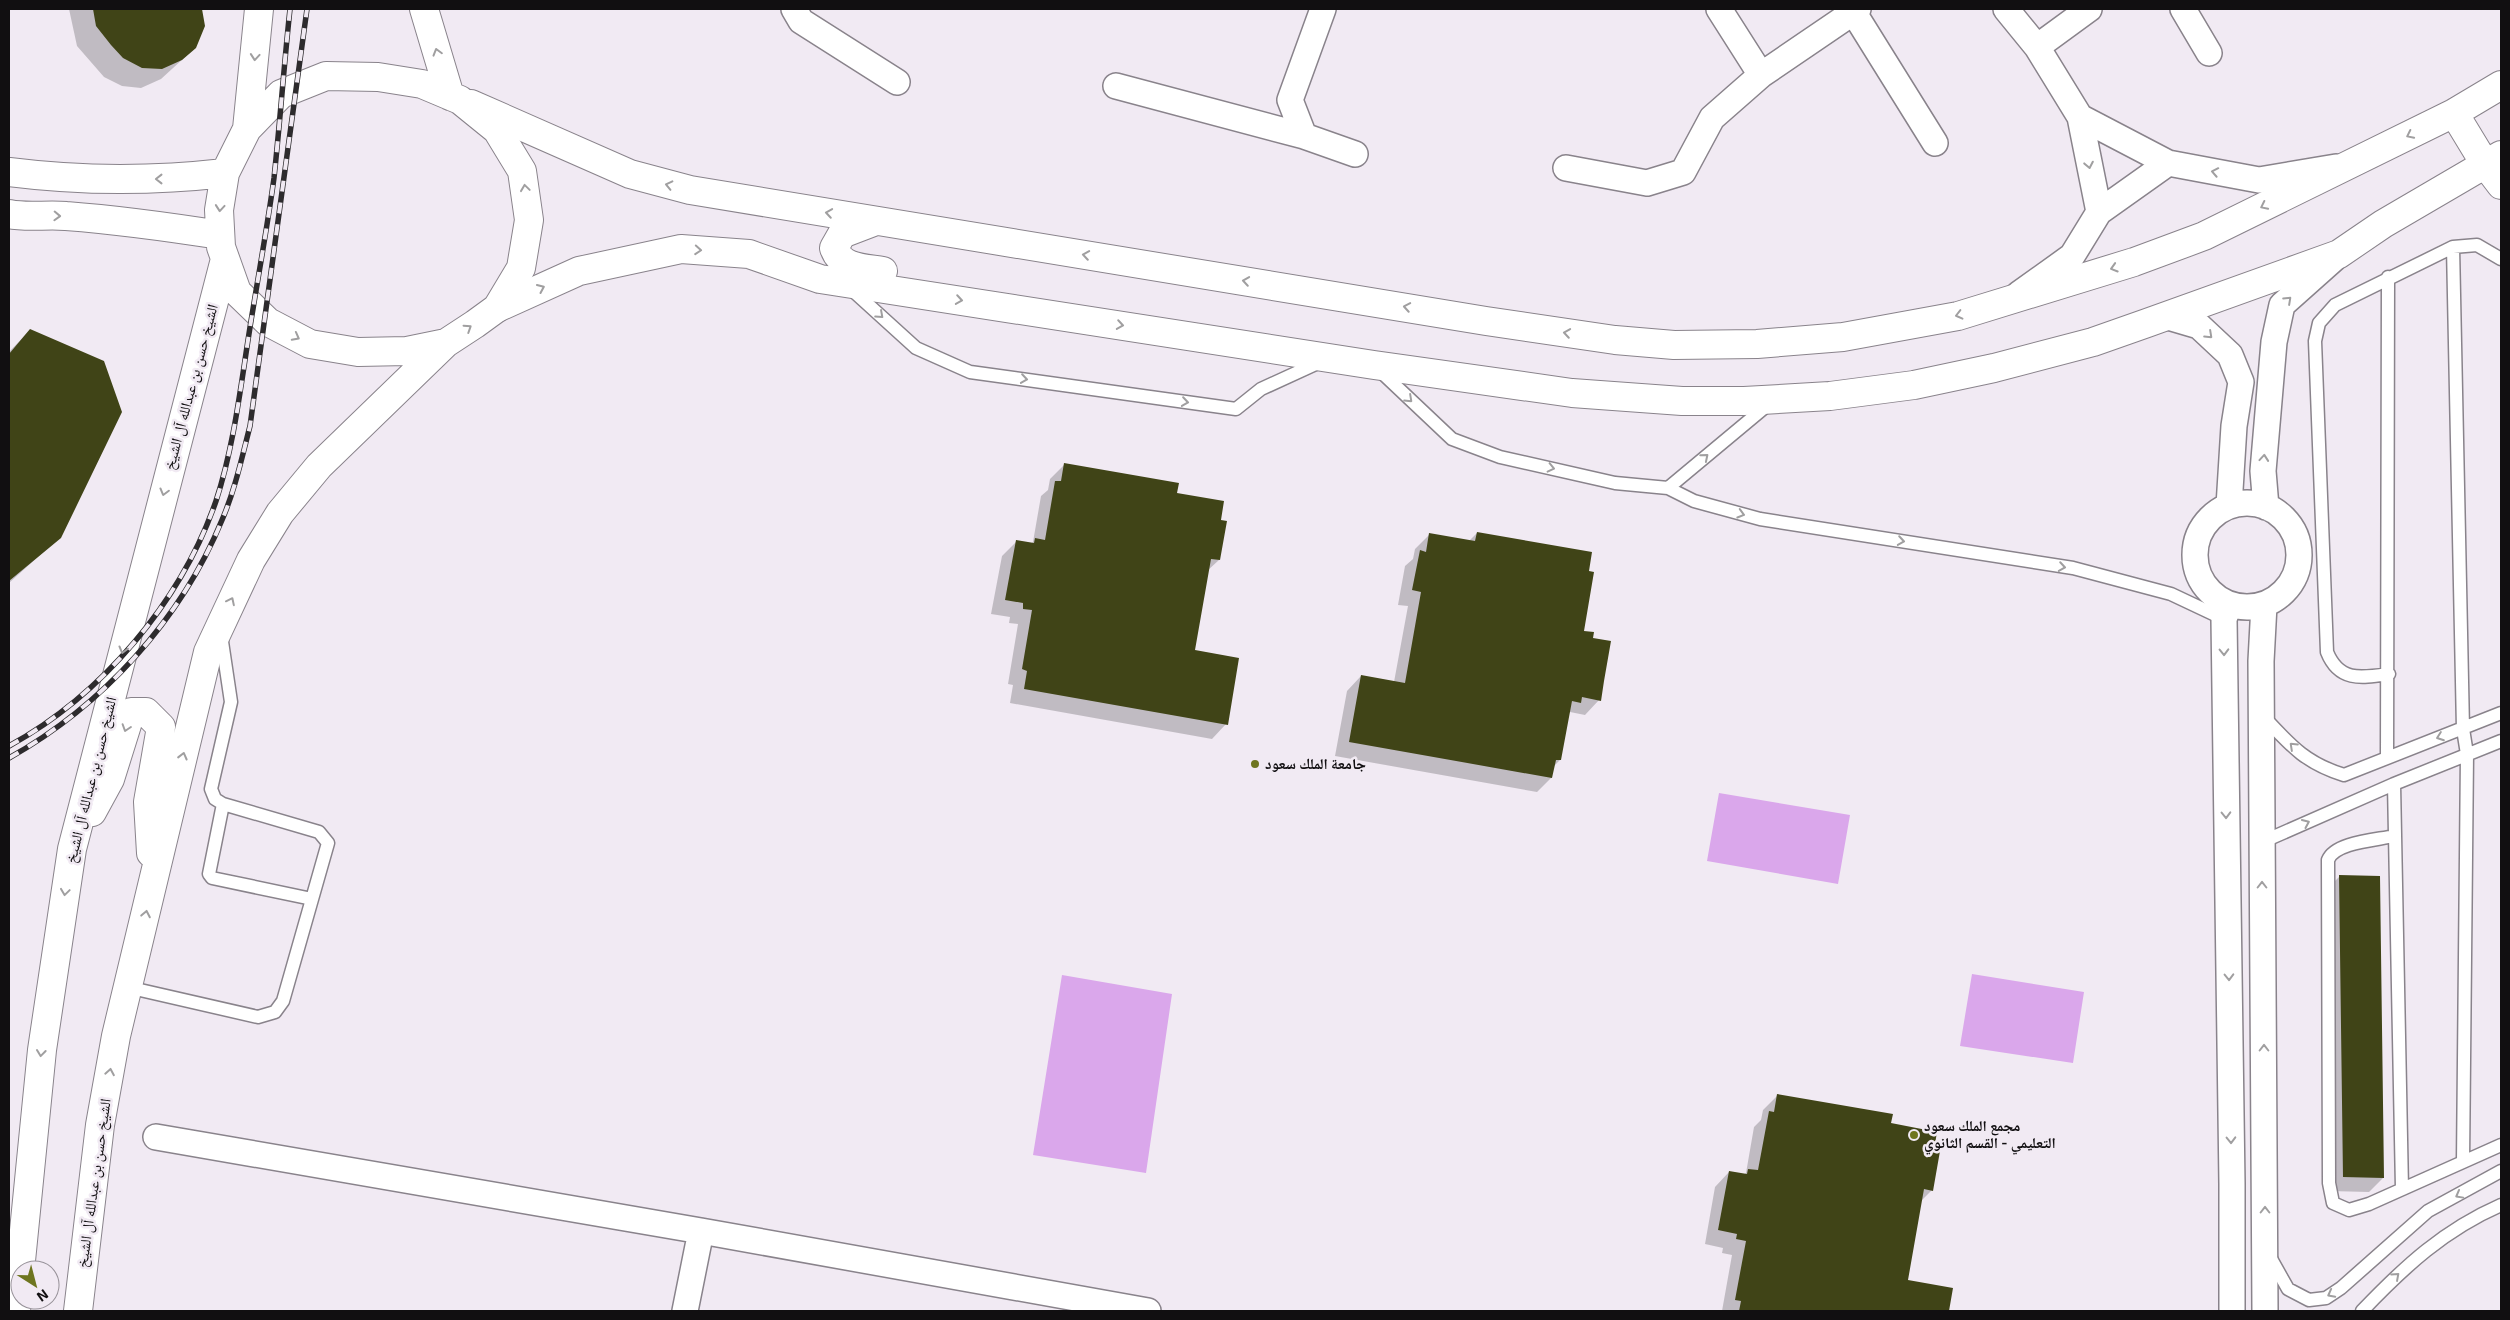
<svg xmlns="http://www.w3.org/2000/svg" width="2510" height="1320" font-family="'Exo 2','Noto Naskh Arabic',sans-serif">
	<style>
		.green { fill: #daa7eb }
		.shadow { fill: #0003 }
		.building { fill: #404417 }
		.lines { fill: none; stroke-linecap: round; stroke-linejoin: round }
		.service-casing { stroke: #89838b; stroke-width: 15 }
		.minor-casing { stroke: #89838b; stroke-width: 28 }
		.tertiary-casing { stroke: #89838b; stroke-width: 30 }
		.secondary-casing { stroke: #89838b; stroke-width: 30 }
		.service { stroke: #fff; stroke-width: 12 }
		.minor { stroke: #fff; stroke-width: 25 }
		.tertiary { stroke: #fff; stroke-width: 28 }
		.secondary { stroke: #fff; stroke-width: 28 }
		.rail-casing { stroke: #2d2b2d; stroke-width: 5.5 }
		.rail { stroke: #f1eaf3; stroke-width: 4; stroke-dasharray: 11; stroke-linecap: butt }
		.oneway { stroke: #a09fa0 }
		.poi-dot { fill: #6e751f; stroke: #f1eaf3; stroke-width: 2 }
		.labels { text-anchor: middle; stroke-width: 5; stroke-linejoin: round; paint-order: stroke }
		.street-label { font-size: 15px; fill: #110f11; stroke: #f1eaf3 }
		.poi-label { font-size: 15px; font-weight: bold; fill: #110f11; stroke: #f1eaf3; text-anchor: start }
	</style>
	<rect width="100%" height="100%" fill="#f1eaf3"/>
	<path class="green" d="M1719,793L1850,815L1838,884L1707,861Z
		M1972,974L2084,992L2073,1063L1960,1046Z
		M1062,975L1172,994L1146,1173L1033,1155Z"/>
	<path class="shadow" d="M69,9H201L204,25L195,48L161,79L141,88L122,86L104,77L77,46Z
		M30,330L60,537L9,583V352Z
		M1065,464L1176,494L1219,521V560L1207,571L1193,651L1226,724L1212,739L1010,703L1013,685L1008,684L1018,624L1009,623L1010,617L991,614L1002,556L1016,542L1031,544L1033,542L1041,496L1048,490L1050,479Z
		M1477,533L1583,632L1599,700L1585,715L1570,712L1568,714L1560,760L1553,767L1551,778L1537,792L1335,756L1347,691L1361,676L1394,682L1408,606L1398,605L1405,566L1413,559L1415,549L1429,535L1469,541Z
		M2340,876L2383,1178L2369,1192L2329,1191L2325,891Z
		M1778,1095L1889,1124L1933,1151L1932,1190L1920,1202L1907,1281L1951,1289L1947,1311H1722L1732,1255L1722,1253L1723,1248L1705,1244L1715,1187L1729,1172L1744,1175L1746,1173L1754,1127L1761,1120L1763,1110Z"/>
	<path class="building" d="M93,9H202L205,26L196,48L182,60L162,69L142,68L123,58L111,45L96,26Z
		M30,329L104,361L122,412L61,538L9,581V354Z
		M1064,463L1179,483L1177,493L1224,501L1221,520L1227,521L1220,560L1211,559L1195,650L1239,658L1228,725L1024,689L1027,671L1022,669L1032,610L1023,609V603L1005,600L1016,540L1034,543L1035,538L1045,540L1055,481H1061Z
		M1477,532L1592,552L1589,571L1594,572L1584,631L1594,632L1593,638L1611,641L1604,681L1601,701L1582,697L1581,703L1572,701L1561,760H1556L1552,778L1349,742L1361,675L1405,683L1421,592L1412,590L1420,550L1426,552L1429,533L1475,541Z
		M2339,875L2380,876L2384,1178L2343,1177Z
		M1777,1094L1893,1114L1891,1123L1937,1132L1934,1150L1940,1151L1933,1191L1924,1189L1908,1280L1953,1288L1949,1311H1739L1741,1301L1735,1300L1746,1241L1736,1239L1737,1234L1718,1230L1729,1171L1747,1174L1748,1169L1758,1170L1769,1111L1774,1112Z"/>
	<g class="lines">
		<defs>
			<path id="service" d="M2453,247L2463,729L2467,754L2463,1162
				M851,289L916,348L970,372L1236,409L1261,389L1320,362
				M1379,370L1452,439L1500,457L1615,483L1668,488L1694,501L1760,519L2073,568L2171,594L2224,619
				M1668,488L1770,403
				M2389,674C2361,678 2339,682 2327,652L2315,341L2319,323L2335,305L2453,247L2477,245L2501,259
				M2262,715C2290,745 2305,763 2344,775L2501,713
				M2387,757L2388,277
				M2394,784L2402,1189
				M223,804L209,874L212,878L312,899
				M2394,836C2377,840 2335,842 2328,860L2329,1183L2333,1203L2349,1210L2369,1204L2501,1145
				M2262,842L2394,784L2501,741
				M127,987L258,1017L275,1012L283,1001L328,843L319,832L223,804L215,799L211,789L231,702L221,635
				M2270,1257L2288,1289L2309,1300L2326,1298L2341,1288L2428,1211L2501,1171
				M2362,1311C2405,1266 2444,1230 2501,1205"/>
			<path id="minor" d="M794,9L801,21L897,82
				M1323,9L1290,100L1304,136L1355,154
				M1719,9L1761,75
				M2006,9L2037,47L2080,117L2099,212L2072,256L2019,294
				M2183,9L2209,53
				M1854,13L1935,143
				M2037,47L2089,9
				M1116,86L1304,136
				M2080,117L2168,163L2259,180L2336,167
				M1566,168L1647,183L1683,172L1712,118L1761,75L1858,9
				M2099,212L2168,163
				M2165,316L2199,326L2230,355L2241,382L2234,426L2229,506
				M2195 555a52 52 0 1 1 104 0a52 52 0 1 1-104 0Z
				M2266,507L2263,471L2274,342L2282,305L2337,256
				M2229,605L2224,619L2232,1184V1311
				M2264,605L2261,661L2265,1311
				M156,1137L701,1231L1148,1311
				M685,1311L701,1231"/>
			<path id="tertiary" d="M471,104L630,174L690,190L1486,321L1615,340L1674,345L1757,344L1843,337L1958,316L2134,262L2204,236L2454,113L2501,85
				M2454,113L2485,164L2501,185
				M876,221L842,234L834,248C841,269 865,268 883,271
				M497,308L579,271L681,249L749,254L820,279L1374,365L1572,393L1682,401H1744L1830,396L1914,385L1994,368L2093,342L2147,323L2339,254L2383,224L2501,155"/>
			<path id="secondary" d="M424,9L450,96
				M247,129L281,94L326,76L378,77L422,84L460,100L497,130L522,171L529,220L521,268L497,308L475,324L446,343L407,351L358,352L310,344L268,322L237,292L221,247L219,210L225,173L247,129L259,9
				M9,172C80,181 154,181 225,173
				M9,214C28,218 47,214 66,216C118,220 169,227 220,235
				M92,812L110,779L131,712H146L161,727L148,802L151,853
				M16,1311L42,1050L72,849L225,259
				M78,1311L100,1125L116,1036L208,652L251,560L280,513L319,466L446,343"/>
		</defs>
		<use href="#service" class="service-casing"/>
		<use href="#minor" class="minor-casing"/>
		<use href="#tertiary" class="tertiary-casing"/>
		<use href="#secondary" class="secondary-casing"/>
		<use href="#service" class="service"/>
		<use href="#minor" class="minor"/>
		<use href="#tertiary" class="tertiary"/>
		<use href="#secondary" class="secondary"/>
		<defs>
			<path id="rail" d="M9,746C102,695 181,602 216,501C236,440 242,373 253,309C260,266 268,222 274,178C280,122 284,65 290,9
				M9,758C102,706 181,620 222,520C235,490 242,457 250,426L307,9"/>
		</defs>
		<use href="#rail" class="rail-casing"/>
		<use href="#rail" class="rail"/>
	</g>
	<defs><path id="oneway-chevron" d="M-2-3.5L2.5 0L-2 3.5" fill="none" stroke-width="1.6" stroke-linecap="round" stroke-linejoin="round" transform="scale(1.25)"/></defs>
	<g class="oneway">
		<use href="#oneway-chevron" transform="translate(437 52) rotate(-106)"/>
		<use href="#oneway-chevron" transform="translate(255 57) rotate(95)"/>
		<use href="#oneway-chevron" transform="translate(2410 135) rotate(154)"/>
		<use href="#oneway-chevron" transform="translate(2089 165) rotate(79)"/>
		<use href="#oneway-chevron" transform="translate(2215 172) rotate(-169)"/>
		<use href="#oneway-chevron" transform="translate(159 179) rotate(-180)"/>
		<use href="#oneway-chevron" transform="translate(669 185) rotate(-167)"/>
		<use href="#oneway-chevron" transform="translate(525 188) rotate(-98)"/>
		<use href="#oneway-chevron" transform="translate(2264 206) rotate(154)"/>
		<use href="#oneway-chevron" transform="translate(220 208) rotate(95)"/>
		<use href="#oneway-chevron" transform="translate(829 213) rotate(-171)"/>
		<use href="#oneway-chevron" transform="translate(57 216) rotate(2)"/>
		<use href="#oneway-chevron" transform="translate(698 250) rotate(4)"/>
		<use href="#oneway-chevron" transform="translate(1086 255) rotate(-171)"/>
		<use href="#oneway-chevron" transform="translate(2114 268) rotate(163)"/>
		<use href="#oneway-chevron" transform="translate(1246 281) rotate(-171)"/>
		<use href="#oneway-chevron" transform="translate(541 288) rotate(-24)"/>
		<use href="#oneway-chevron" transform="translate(959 300) rotate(9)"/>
		<use href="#oneway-chevron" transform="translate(2288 300) rotate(-43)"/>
		<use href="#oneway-chevron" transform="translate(1407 307) rotate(-170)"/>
		<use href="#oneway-chevron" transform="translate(880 315) rotate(42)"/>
		<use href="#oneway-chevron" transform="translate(1959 315) rotate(166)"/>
		<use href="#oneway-chevron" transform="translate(1120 325) rotate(9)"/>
		<use href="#oneway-chevron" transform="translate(468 328) rotate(-33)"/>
		<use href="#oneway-chevron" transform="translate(1567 333) rotate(-171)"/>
		<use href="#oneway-chevron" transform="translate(2209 335) rotate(43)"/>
		<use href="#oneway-chevron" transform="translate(296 337) rotate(28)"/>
		<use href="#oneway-chevron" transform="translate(1024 379) rotate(8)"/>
		<use href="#oneway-chevron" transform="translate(1409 399) rotate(43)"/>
		<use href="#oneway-chevron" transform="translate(1185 402) rotate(8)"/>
		<use href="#oneway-chevron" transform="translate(1705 457) rotate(-40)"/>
		<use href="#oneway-chevron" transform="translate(2264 458) rotate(-85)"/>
		<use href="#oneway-chevron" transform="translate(1551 468) rotate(13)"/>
		<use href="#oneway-chevron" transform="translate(164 492) rotate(105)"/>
		<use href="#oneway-chevron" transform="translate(1741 514) rotate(16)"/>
		<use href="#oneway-chevron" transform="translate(1901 541) rotate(9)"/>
		<use href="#oneway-chevron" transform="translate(2062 567) rotate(9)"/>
		<use href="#oneway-chevron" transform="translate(231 601) rotate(-64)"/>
		<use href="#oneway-chevron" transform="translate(123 650) rotate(105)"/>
		<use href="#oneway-chevron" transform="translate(2224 652) rotate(89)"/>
		<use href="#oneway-chevron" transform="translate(126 728) rotate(108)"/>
		<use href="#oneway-chevron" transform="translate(2440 737) rotate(160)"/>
		<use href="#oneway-chevron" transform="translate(2293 746) rotate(-137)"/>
		<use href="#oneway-chevron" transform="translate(183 756) rotate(-76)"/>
		<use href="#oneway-chevron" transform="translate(2226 815) rotate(89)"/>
		<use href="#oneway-chevron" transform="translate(2306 823) rotate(-24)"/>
		<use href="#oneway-chevron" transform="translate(2262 885) rotate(-90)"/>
		<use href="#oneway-chevron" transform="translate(65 892) rotate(98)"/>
		<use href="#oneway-chevron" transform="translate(146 914) rotate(-79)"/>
		<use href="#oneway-chevron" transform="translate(2229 977) rotate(89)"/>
		<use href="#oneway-chevron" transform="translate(2264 1048) rotate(-90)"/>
		<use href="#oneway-chevron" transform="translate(41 1053) rotate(97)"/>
		<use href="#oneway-chevron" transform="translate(110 1072) rotate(-80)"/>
		<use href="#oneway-chevron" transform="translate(2231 1140) rotate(89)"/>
		<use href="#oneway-chevron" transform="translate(2459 1195) rotate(151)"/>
		<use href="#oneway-chevron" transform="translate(2265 1210) rotate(-90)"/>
		<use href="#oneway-chevron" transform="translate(2396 1276) rotate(-42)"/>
		<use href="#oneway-chevron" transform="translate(2331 1294) rotate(152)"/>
	</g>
	<g class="poi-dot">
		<circle cx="1255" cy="764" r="5"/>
		<circle cx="1914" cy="1135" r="5"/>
	</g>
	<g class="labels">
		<g class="street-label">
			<text transform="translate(191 387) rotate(-75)" y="5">الشيخ حسن بن عبدالله آل الشيخ</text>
			<text transform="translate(91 780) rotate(-76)" y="5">الشيخ حسن بن عبدالله آل الشيخ</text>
			<text transform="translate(94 1183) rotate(-82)" y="5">الشيخ حسن بن عبدالله آل الشيخ</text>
		</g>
		<g class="poi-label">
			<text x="1265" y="769">جامعة الملك سعود</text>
			<text x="1924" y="1131">مجمع الملك سعود<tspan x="1924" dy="17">التعليمي - القسم الثانوي</tspan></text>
		</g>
	</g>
	<rect width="2510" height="1320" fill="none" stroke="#110f11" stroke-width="20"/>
	<g transform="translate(35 1285) rotate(144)"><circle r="24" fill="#f1eaf3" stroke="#979299"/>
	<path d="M0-4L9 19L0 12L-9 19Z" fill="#6e751f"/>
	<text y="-8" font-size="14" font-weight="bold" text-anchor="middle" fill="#110f11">N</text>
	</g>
</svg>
